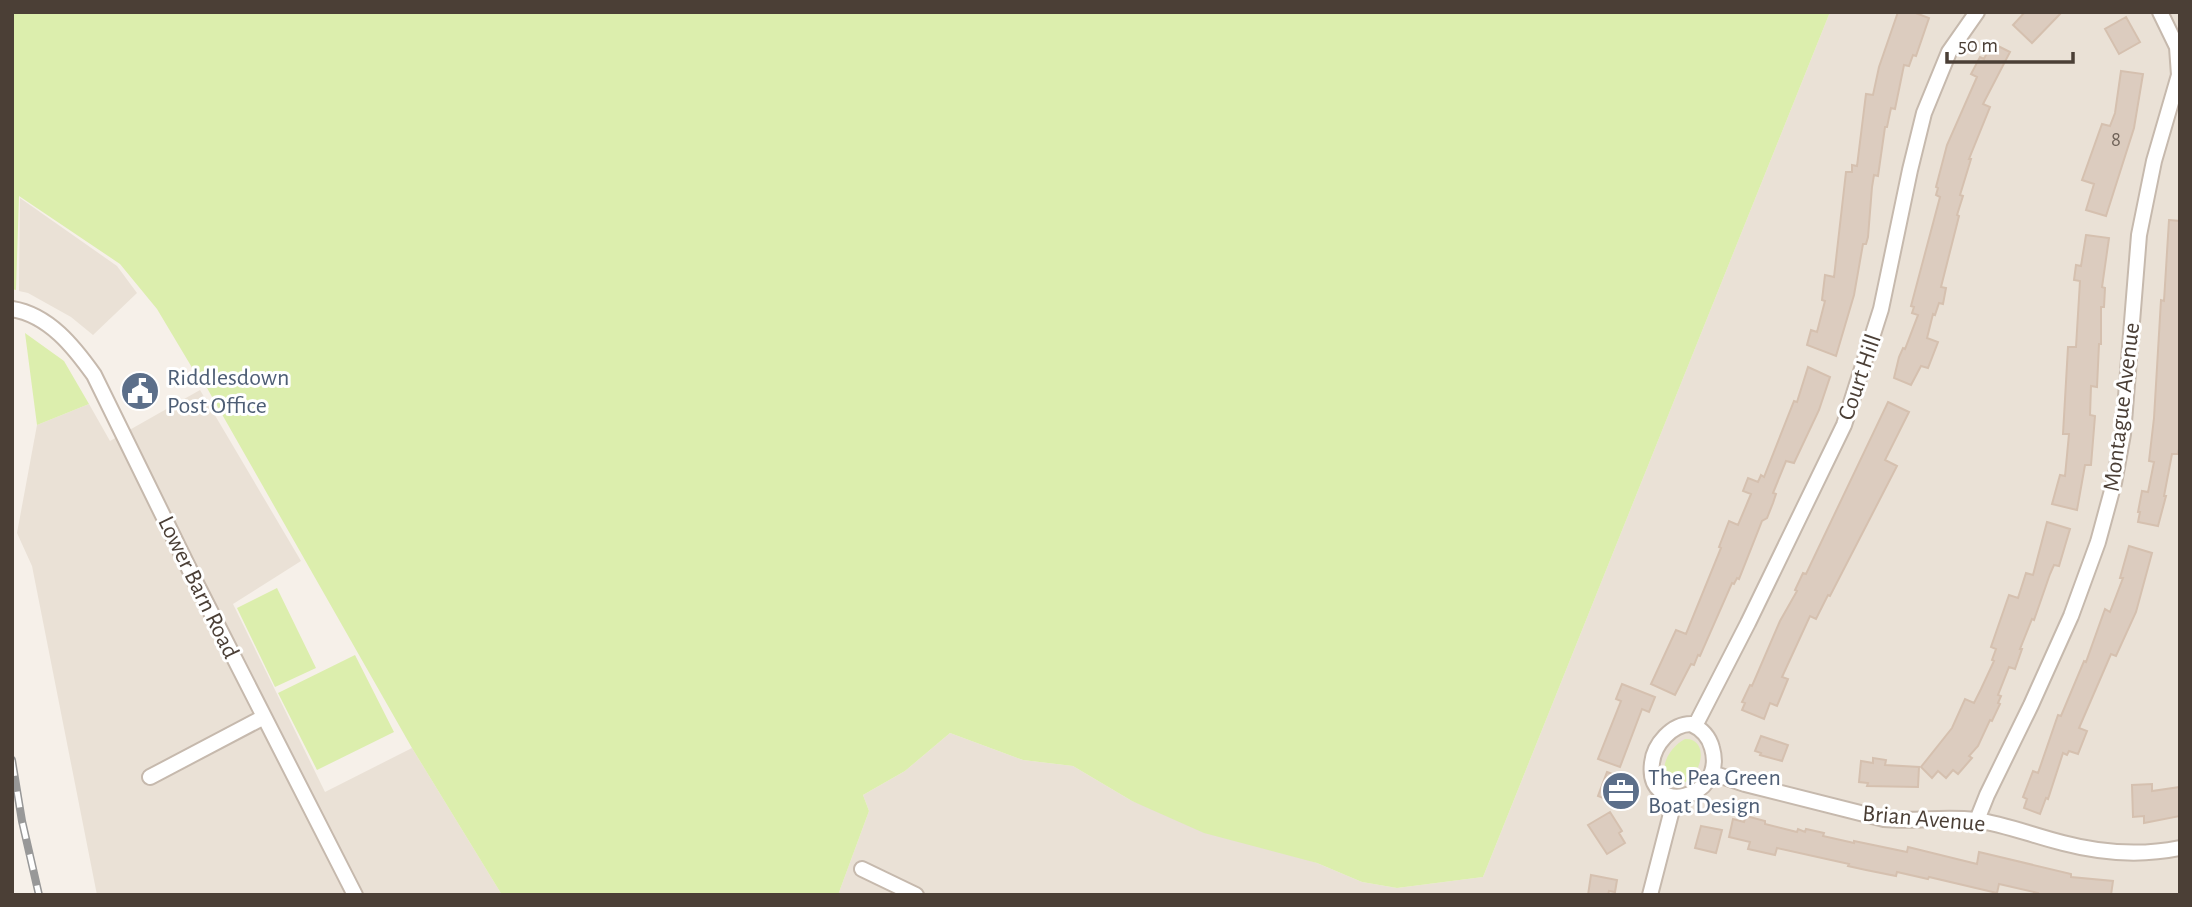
<svg xmlns="http://www.w3.org/2000/svg" width="2192" height="907" font-family="'Alegreya Sans',sans-serif">
	<style>
		.residential { fill: #eae1d6 }
		.green { fill: #dceead }
		.building { fill: #dcccbf; stroke: #d5c0af; stroke-width: 2 }
		.lines { fill: none; stroke-linecap: round; stroke-linejoin: round }
		.minor-casing { stroke: #c6b9ad; stroke-width: 18 }
		.minor { stroke: #fff; stroke-width: 14 }
		.rail-casing { stroke: #989898; stroke-width: 8 }
		.rail { stroke: #fff; stroke-width: 5; stroke-dasharray: 16; stroke-linecap: butt }
		.labels { text-anchor: middle; stroke-width: 6; stroke-linejoin: round; paint-order: stroke }
		.number-label { font-size: 21px; fill: #6f6258 }
		.service-label { font-size: 24px; fill: #4e5e75; stroke: #fff; text-anchor: start }
		.street-label { font-size: 24px; fill: #4b3f36; stroke: #fff }
	</style>
	<rect width="100%" height="100%" fill="#f6f0e9"/>
	<path class="residential" d="M1830,12H2180V895H838L869,811L863,795L905,771L950,733L1023,760L1073,766L1132,801L1317,863L1362,882L1397,888L1483,877Z
		M20,198L117,266L137,293L93,335L71,317L28,293L19,291Z
		M200,390L301,561L233,604L325,792L412,748L502,895H97L32,566L17,533L37,425L89,404L110,441Z"/>
	<path class="green" d="M12,12H1830L1483,877L1397,888L1362,882L1317,863L1204,833L1132,801L1073,766L1023,760L950,733L905,771L863,795L869,811L838,895H502L412,748L207,388L203,386L157,309L120,264L19,196L16,290L12,289Z
		M25,333L64,361L89,404L37,425Z
		M277,588L316,668L275,687L237,608Z
		M355,655L394,732L317,770L278,693Z
		M1685,739C1711,738 1703,781 1675,786C1653,774 1669,747 1685,739Z"/>
	<path class="building" d="M1898,12H1913L1929,18L1916,56L1913,55L1909,66L1904,65L1895,109L1891,108L1887,127H1885L1878,176L1874,175L1872,187L1868,237L1866,244H1863L1854,295L1836,356L1807,345L1811,330L1817,332L1825,301L1822,300L1825,275L1834,277L1846,172H1852V165L1857,166L1866,94L1873,95L1879,67Z
		M2025,12H2062L2032,43L2013,25Z
		M2126,17L2140,42L2119,54L2105,29Z
		M1992,43L2010,52L1983,104L1990,107L1969,159H1971L1960,195L1963,196L1957,215L1959,216L1941,287L1946,288L1943,304L1939,303L1935,315L1933,314L1927,338L1938,342L1928,368L1921,366L1911,385L1894,378L1899,357L1903,348L1905,349L1918,315L1912,313L1914,307L1911,306L1940,197L1936,195L1938,188L1936,187L1947,145L1977,77L1971,74L1980,57L1984,59Z
		M2121,71L2143,74L2134,128L2106,216L2086,210L2094,184L2082,180L2102,124L2110,126L2115,113Z
		M2169,220L2180,221V444L2178,454H2172L2164,496H2166L2158,526L2138,522L2140,512H2138L2142,491L2148,492L2154,462L2149,461L2154,418L2161,300L2164,301Z
		M2086,235L2109,238L2102,287L2105,288L2104,307H2101V344H2099L2097,387L2091,386L2090,415L2095,416L2091,465H2085L2077,510L2052,504L2060,475L2065,476L2069,434H2063L2068,347H2076L2080,281L2074,280L2076,265L2081,266Z
		M1808,367L1830,377L1819,410L1794,463L1786,461L1773,493L1776,494L1773,503L1767,518L1762,521L1739,579L1737,578L1734,584L1732,583L1700,656L1698,655L1694,665L1691,664L1675,695L1651,684L1676,630L1686,634L1721,548L1719,547L1729,521L1738,525L1751,494L1743,491L1748,478L1758,482L1761,475L1764,477L1794,401L1797,402Z
		M1888,402L1909,412L1885,460L1897,466L1830,596L1828,595L1816,619L1810,616L1782,677L1788,679L1777,706L1770,703L1764,719L1742,710L1745,703L1742,702L1750,685L1752,686L1780,621L1797,591L1795,590L1803,573L1806,574Z
		M2047,522L2070,529L2059,566L2054,565L2050,574L2034,620L2032,619L2020,649H2022L2015,669L2009,667L1998,695L2001,696L1998,703L2000,704L1992,721L1990,720L1978,746L1969,756L1972,758L1958,774L1953,770L1946,778L1938,771L1932,778L1921,767L1952,728L1965,699L1974,703L1981,689L1994,661L1992,660L1996,649L1991,647L2009,595L2018,598L2026,573L2033,575Z
		M2129,546L2152,553L2136,612L2116,656L2111,654L2079,728L2087,731L2078,754L2069,751L2067,755L2063,753L2048,799L2046,798L2040,814L2024,808L2027,799L2023,797L2033,771L2038,773L2058,715L2061,716L2084,661L2086,662L2105,609L2110,612L2123,578H2120Z
		M1622,684L1655,697L1649,712L1642,709L1620,767L1598,759L1621,701L1616,699Z
		M1761,736L1788,745L1782,761L1760,755L1761,753L1755,751Z
		M1873,758L1886,760L1885,765L1919,767L1918,787L1867,786L1868,783L1859,782L1861,761L1873,763Z
		M1607,772L1629,780L1618,804L1598,796Z
		M2152,784V791L2180,787V816L2144,823V816L2133,817L2132,785Z
		M1610,812L1622,831L1619,833L1625,843L1607,854L1588,825Z
		M1746,816L1765,821V824L1797,832L1798,829L1805,832L1806,829L1824,833L1823,836L1854,843V841L1907,852L1908,847L1977,864L1979,852L2071,874V877L2113,881L2111,895H2038V893L1999,884L1997,893L1929,877L1928,879L1897,872L1896,876L1866,870L1848,866L1849,864L1777,848L1775,855L1748,849L1750,842L1729,837L1733,819L1744,822Z
		M1701,826L1722,830L1716,853L1695,848Z
		M1591,875L1617,880L1615,892L1609,891L1608,895H1588Z"/>
	<g class="lines">
		<defs>
			<path id="minor" d="M12,309C49,315 74,347 94,375L198,587L355,895
				M1691,724C1702,729 1709,736 1712,748C1727,800 1645,818 1652,763C1654,744 1672,724 1691,724Z
				M1695,726L1748,623L1844,425L1881,309L1910,170L1924,113L1949,52L1977,12
				M1712,773L1745,784L1884,819C1915,822 1945,816 1975,820C2005,824 2034,836 2063,843C2101,853 2141,856 2180,848
				M150,777L264,717
				M1977,820L1987,795L2031,705L2071,616L2098,542L2114,483L2123,434L2139,235L2154,161L2179,75L2177,47L2160,12
				M862,869L916,895
				M1650,895L1675,798"/>
		</defs>
		<use href="#minor" class="minor-casing"/>
		<use href="#minor" class="minor"/>
		<defs>
			<path id="rail" d="M12,760L22,821L39,895"/>
		</defs>
		<use href="#rail" class="rail-casing"/>
		<use href="#rail" class="rail"/>
	</g>
	<defs>
		<symbol id="civic-disc" viewBox="-11 -11 22 22"><circle r="9.5" fill="#5c6f8a" stroke="#fff"/><path d="M-.6-6.5H3V-4.5H.6V-3L4-1V1h2V6H-6V1h2V-1L-.6-3ZM-1.2 2.5V6h2.4V2.5Z" fill="#fff"/></symbol>
		<symbol id="office-disc" viewBox="-11 -11 22 22"><circle r="9.5" fill="#5c6f8a" stroke="#fff"/><path d="M-6-3h4V-5.5h4V-3h4V5H-6ZM-1-4.5V-3h2v-1.5ZM-6 0V1H6V0Z" fill="#fff"/></symbol>
	</defs>
	<g fill-rule="evenodd">
		<use href="#civic-disc" x="118" y="369" width="44" height="44"/>
		<use href="#office-disc" x="1599" y="769" width="44" height="44"/>
	</g>
	<g class="labels">
		<g class="number-label">
			<text x="2116" y="146">8</text>
		</g>
		<g class="service-label">
			<text x="167" y="385">Riddlesdown<tspan x="167" dy="28">Post Office</tspan></text>
			<text x="1648" y="785">The Pea Green<tspan x="1648" dy="28">Boat Design</tspan></text>
		</g>
		<g class="street-label">
			<text transform="translate(1859 377) rotate(-71)" y="8">Court Hill</text>
			<text transform="translate(2121 407) rotate(-83)" y="8">Montague Avenue</text>
			<text transform="translate(199 587) rotate(64)" y="8">Lower Barn Road</text>
			<text transform="translate(1924 818) rotate(5)" y="8">Brian Avenue</text>
		</g>
	</g>
	<rect width="2192" height="907" fill="none" stroke="#4b3f36" stroke-width="28"/>
	<path d="M1947 52v10h126v-10" fill="none" stroke="#4b3f36" stroke-width="3.5"/>
	<text x="1958" y="52" font-size="21" fill="#4b3f36" stroke="#ffffff" stroke-width="5" paint-order="stroke">50 m</text>
</svg>
